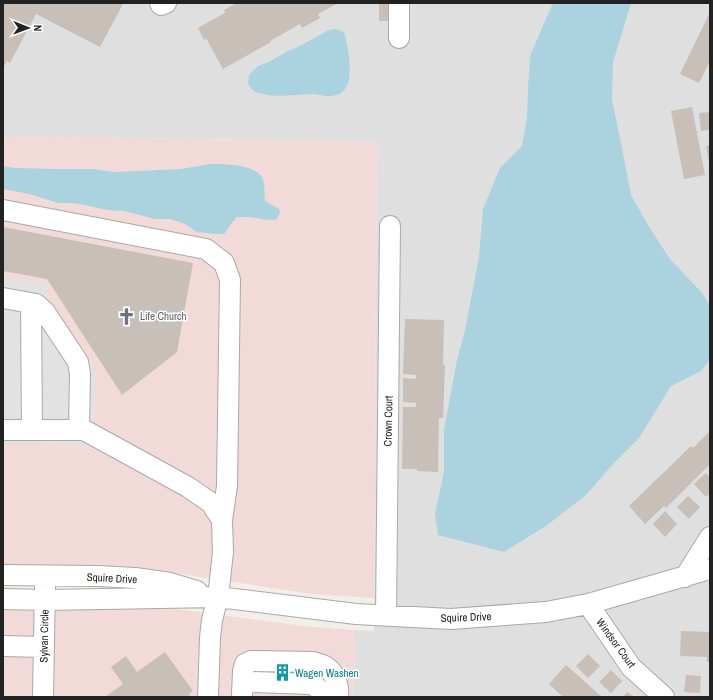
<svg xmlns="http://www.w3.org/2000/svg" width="713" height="700" font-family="'Archivo Narrow',sans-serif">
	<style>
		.residential { fill: #e0dfdf }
		.commercial { fill: #f2dad9 }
		.parking { fill: #e2e2e2 }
		.water { fill: #aad3df }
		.building { fill: #c7bfb8 }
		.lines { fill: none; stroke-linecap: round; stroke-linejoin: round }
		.minor-casing { stroke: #a9a9a9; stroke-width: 22 }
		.minor { stroke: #fff; stroke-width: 20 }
		.labels { text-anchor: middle; stroke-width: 3; stroke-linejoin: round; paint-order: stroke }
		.worship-label { font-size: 11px; fill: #5b616d; stroke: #fff; text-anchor: start }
		.street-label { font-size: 11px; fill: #222; stroke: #fff }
		.culture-label { font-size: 11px; fill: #0d838f; stroke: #fff; text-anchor: start }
	</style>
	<rect width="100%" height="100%" fill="#f2efe9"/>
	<path class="residential" d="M3,3H710V697H354L355,630L374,631L377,142L3,136Z"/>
	<path class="commercial" d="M3,136L377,142L374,598L311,594L155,570L118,567L3,566Z
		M3,607L132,608L176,609L311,627L355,630L354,697H3Z"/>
	<path class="parking" d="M3,276L49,285L46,298L96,372L93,445L3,443Z"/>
	<path class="water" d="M553,3H631L613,62L612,100L622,148L631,195L648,225L670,259L702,293L710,306V359L701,371L671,386L639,438L614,463L586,495L546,526L504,552L438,535L435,514L444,472V430L457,360L465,330L479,257L483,209L500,168L522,146L527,118L528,88L530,56Z
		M336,29L344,32C348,45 354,78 345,89C342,93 338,95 332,96C325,97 318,94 311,94C296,95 274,98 259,93C254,92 251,89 248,84L249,75L258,66L269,62L288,51L296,48L329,30Z
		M210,164C224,164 252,164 261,176C266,182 264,194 265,201L279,209L280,213L277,219C267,221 265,219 257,218C250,217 243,217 237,217C231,223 229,228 224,234H214L197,232L185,224L170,219H155L124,211L107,210L90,206L73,203H58L29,194L3,189V166L15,168L55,169H92L114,172L181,169Z"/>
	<path class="building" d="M3,3H121L123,4L100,47L36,14L10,63L7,61L3,68Z
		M237,3H338L318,14L320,18L302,28L300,24L270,41L271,42L223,69L206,38L204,40L198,28L225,13L224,10Z
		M379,3H392V21H379Z
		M710,12V61L699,83L680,74Z
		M692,107L705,175L684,179L671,111Z
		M710,112V130L701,131L699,113Z
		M710,145V162H709L706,146Z
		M3,227L193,263L177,352L122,395L47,279L3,271Z
		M405,319L444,320L443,365H445L443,418H439L438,472L417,471V469H402L403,407H416V403L403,402V378L416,379V375L403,374Z
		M710,431V464L666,508L664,506L645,524L629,506L691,446L693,448Z
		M706,473L710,478V493L706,497L694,484Z
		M688,496L700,507L689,519L677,507Z
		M665,511L677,524L665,537L653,524Z
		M681,631L710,632V662H707V657L680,656Z
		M165,652L193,691L189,694L191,697H105L123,684L111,667L126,656L137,672Z
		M588,654L600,666L588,678L576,666Z
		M566,665L602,697H563L549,684Z
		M611,670L622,681L611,693L599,682Z
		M686,675L701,676L700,693L684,692Z
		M627,692L634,697H623Z"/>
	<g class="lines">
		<defs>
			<path id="minor" d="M160,3L161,5L166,3
				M399,38V3
				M3,210L206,249L224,263L230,280L227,486L222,520
				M3,298L36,304L45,312L78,362L80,374L79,430
				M31,303L32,430
				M3,430H84L188,487L211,503L222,520L223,552L218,597L212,620L210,638L208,697
				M3,575L99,576L135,578L170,583L197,591
				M685,577L710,537
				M3,599L45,600L218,597L356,614L451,619L546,612L588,604L710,569
				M588,604L631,667L664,697
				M386,616L390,226
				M3,646L44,647
				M242,690L247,683L252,682L311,684C318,687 320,690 324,697
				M43,697L45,587
				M242,697L243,671L245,664L251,661L313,662C316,663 320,664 323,665C335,671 339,685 338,697"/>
		</defs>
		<use href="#minor" class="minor-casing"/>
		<use href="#minor" class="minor"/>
	</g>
	<defs>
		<symbol id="church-bare" viewBox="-9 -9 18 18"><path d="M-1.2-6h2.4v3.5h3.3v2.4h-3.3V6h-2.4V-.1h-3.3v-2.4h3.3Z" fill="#6b7280" stroke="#fff" stroke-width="2.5" paint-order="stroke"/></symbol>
		<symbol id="building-bare" viewBox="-9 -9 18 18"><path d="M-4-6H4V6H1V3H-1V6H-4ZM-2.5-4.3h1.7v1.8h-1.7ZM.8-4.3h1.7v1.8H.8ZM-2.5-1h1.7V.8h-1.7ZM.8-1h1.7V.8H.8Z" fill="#0f9aa8" stroke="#fff" stroke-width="2.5" paint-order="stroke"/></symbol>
	</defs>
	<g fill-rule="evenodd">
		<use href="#church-bare" x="114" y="304" width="25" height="25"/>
		<use href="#building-bare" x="270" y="660" width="25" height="25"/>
	</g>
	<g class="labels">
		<g class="worship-label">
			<text x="140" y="320">Life Church</text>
		</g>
		<g class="street-label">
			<text transform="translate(388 421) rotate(-89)" y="4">Crown Court</text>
			<text transform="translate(112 578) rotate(3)" y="4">Squire Drive</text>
			<text transform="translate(466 617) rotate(-2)" y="4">Squire Drive</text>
			<text transform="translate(44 636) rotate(-89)" y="4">Sylvan Circle</text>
			<text transform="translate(616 643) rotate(54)" y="4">Windsor Court</text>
		</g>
		<g class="culture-label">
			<text x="295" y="677">Wagen Washen</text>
		</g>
	</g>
	<rect width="713" height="700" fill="none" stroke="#222222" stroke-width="8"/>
	<g transform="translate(28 28) rotate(91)" stroke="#ffffff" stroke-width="3" paint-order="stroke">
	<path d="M0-3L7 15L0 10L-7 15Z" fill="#222222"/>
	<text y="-6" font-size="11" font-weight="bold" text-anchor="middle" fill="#222222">N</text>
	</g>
</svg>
